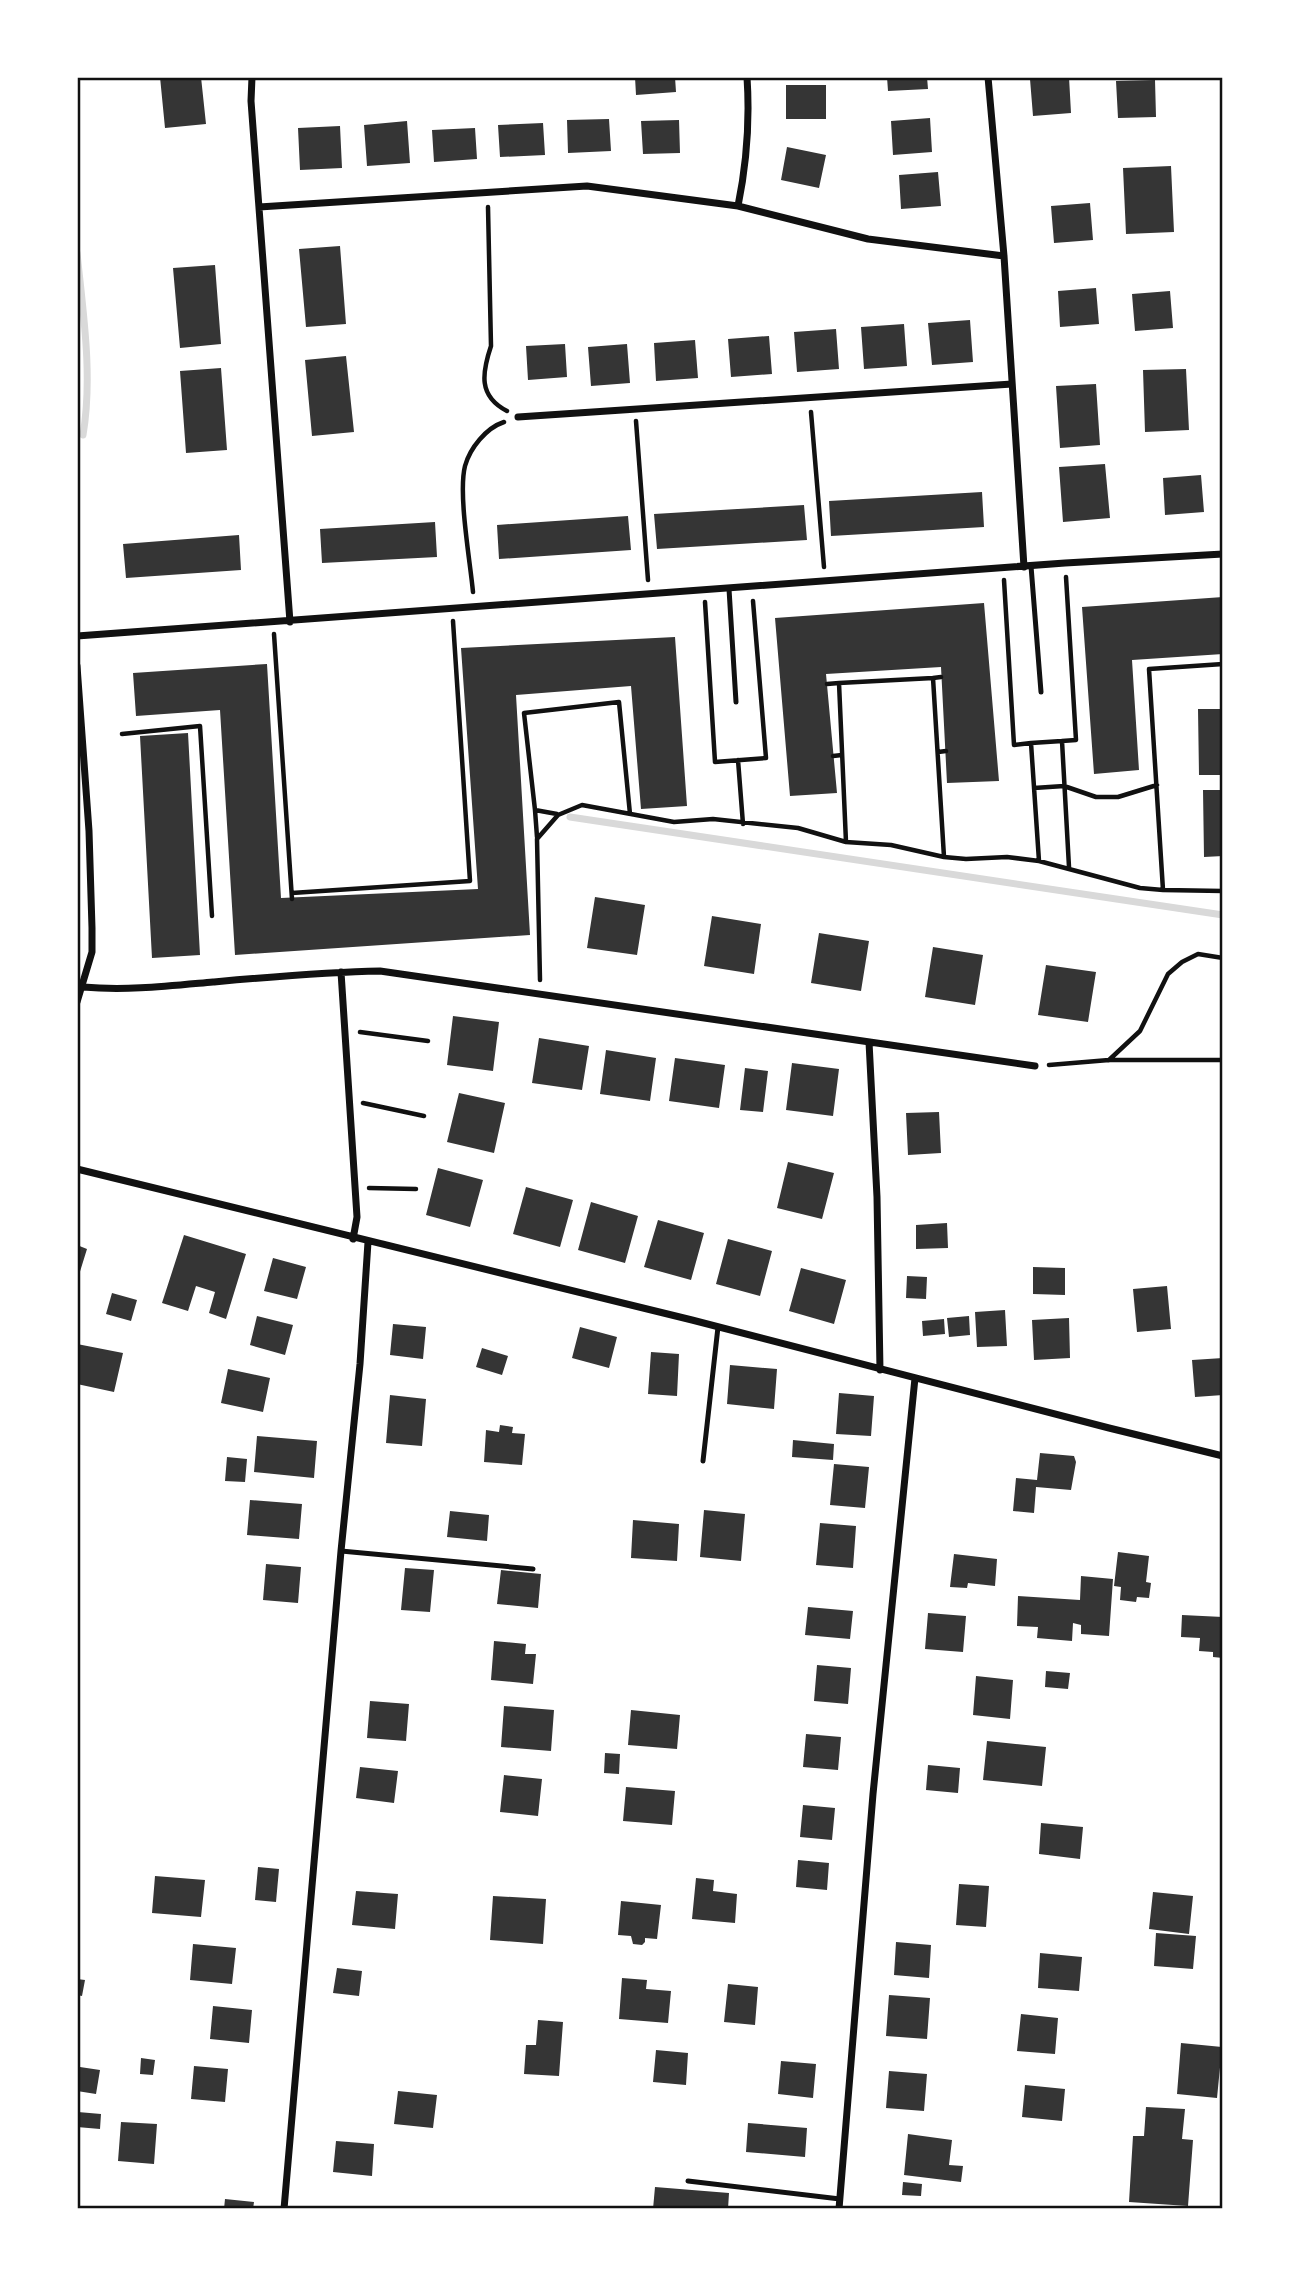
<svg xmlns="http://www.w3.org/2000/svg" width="1300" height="2286" font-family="Jost,sans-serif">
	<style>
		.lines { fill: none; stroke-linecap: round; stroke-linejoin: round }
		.stream { stroke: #d9d9d9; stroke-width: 7 }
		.building { fill: #353535 }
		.path { stroke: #111; stroke-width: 4.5 }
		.service { stroke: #111; stroke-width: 5 }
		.minor { stroke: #111; stroke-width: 7 }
		.neatline { fill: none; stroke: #111; stroke-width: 2.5 }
	</style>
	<rect width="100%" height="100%" fill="#fff"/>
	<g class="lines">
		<path class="stream" d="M77,253C83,312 93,376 83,435
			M570,817L1223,915"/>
	</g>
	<path class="building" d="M160,77H201L206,124L165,128Z
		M635,77H675L676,92L636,95Z
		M887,77H927L928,89L888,91Z
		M1069,77L1071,113L1033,116L1030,79Z
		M1155,80L1156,117L1118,118L1116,81Z
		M786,85H826V119H786Z
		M930,118L932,152L893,155L891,121Z
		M609,119L611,151L568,153L567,120Z
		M679,120L680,153L643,154L641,121Z
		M407,121L410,163L367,166L364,125Z
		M543,123L545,155L500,157L498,125Z
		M340,126L342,168L300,170L298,128Z
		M475,128L477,159L434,162L432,130Z
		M787,147L826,155L819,188L781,180Z
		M1171,166L1174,232L1126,234L1123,168Z
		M938,172L941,206L901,209L899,175Z
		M1090,203L1093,240L1054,243L1051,206Z
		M340,246L346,324L306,327L299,249Z
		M215,265L221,344L180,348L173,268Z
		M1096,288L1099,324L1060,327L1058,291Z
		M1170,291L1173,328L1135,331L1132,294Z
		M970,320L973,362L932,365L928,323Z
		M904,324L907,366L864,369L861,327Z
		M836,329L839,369L797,372L794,332Z
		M769,336L772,374L731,377L728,339Z
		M695,340L698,378L656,381L654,343Z
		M565,344L567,377L528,380L526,346Z
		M627,344L630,383L591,386L588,347Z
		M346,356L354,432L312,436L305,360Z
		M221,368L227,450L186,453L180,371Z
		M1186,369L1189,430L1145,432L1143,370Z
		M1096,384L1100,445L1060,448L1056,386Z
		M1105,464L1110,518L1063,522L1059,467Z
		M1201,475L1204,512L1165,515L1163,478Z
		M982,492L984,527L831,536L829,501Z
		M804,505L807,540L657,549L654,514Z
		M628,516L631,550L499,559L497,525Z
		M435,522L437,557L322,563L320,529Z
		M239,535L241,570L126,578L123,544Z
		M1223,597V654L1132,660L1139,770L1094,774L1082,607Z
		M984,603L999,781L947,783L941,667L826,674L837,793L790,796L775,618Z
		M675,637L687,806L641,809L631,686L516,695L530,935L235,955L220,710L136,716L133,673L267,664L281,898L478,889L461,648Z
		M1198,709H1223V775H1199Z
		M188,733L200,955L152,958L140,736Z
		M1203,790H1223V856L1204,857Z
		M595,897L645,905L637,955L587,948Z
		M712,916L761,924L754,974L704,966Z
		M819,933L869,941L861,991L811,983Z
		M933,947L983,955L975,1005L925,997Z
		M1046,965L1096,972L1088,1022L1038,1015Z
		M453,1016L499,1022L493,1071L447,1065Z
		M539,1038L589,1046L582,1090L532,1083Z
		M606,1050L656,1058L650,1101L600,1094Z
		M675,1058L725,1065L719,1108L669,1101Z
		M792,1063L839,1069L833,1116L786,1110Z
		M745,1068L768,1071L763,1112L740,1110Z
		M459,1093L505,1103L494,1153L447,1142Z
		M939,1112L941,1153L908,1155L906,1113Z
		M788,1162L834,1173L822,1219L777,1208Z
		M438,1168L483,1180L470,1227L426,1215Z
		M526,1187L573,1200L560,1247L513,1234Z
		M591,1202L638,1216L625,1263L578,1250Z
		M658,1220L704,1233L691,1280L644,1267Z
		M947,1223L948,1248L916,1249V1225Z
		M184,1235L246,1254L226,1319L209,1313L215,1292L196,1286L188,1311L162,1303Z
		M728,1239L772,1251L760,1296L716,1284Z
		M77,1245L87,1249L78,1278H77Z
		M273,1258L306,1267L297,1299L264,1291Z
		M1033,1267L1065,1268V1295L1033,1294Z
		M801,1268L846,1280L834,1324L789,1311Z
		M907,1276L927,1277L926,1299L906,1298Z
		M1167,1286L1171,1329L1137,1332L1133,1289Z
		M112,1293L137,1300L131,1321L106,1314Z
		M1005,1310L1007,1346L977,1347L975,1312Z
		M257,1316L293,1325L285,1355L250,1345Z
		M969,1316L970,1335L949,1337L947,1318Z
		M1069,1318L1070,1358L1034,1360L1032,1320Z
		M944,1319L945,1334L923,1336L922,1321Z
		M393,1324L426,1327L423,1359L390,1355Z
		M580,1327L617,1337L609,1368L572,1358Z
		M77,1344L123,1353L114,1392L77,1384Z
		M482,1348L508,1356L502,1375L476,1367Z
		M651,1352L679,1354L677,1396L648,1394Z
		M1223,1358V1395L1195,1397L1192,1360Z
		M730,1365L777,1369L774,1409L727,1404Z
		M228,1369L270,1378L263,1412L221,1403Z
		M839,1393L874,1396L871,1436L836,1434Z
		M390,1395L426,1399L422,1446L386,1443Z
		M500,1425L513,1427L512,1433L525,1434L522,1465L484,1462L486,1430L499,1432Z
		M257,1436L317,1441L314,1478L254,1472Z
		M793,1440L834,1444L833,1460L792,1457Z
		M1040,1453L1074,1456L1076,1462L1071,1490L1036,1487L1034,1513L1013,1511L1016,1478L1037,1480Z
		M227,1457L247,1459L245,1482L225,1481Z
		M834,1464L869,1467L865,1508L830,1505Z
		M250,1500L302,1504L299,1539L247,1535Z
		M704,1510L745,1514L741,1561L700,1557Z
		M450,1511L489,1515L487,1541L447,1537Z
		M633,1520L679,1524L677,1561L631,1558Z
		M820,1523L856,1526L853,1568L816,1565Z
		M1118,1552L1149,1556L1146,1582L1151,1583L1149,1598L1137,1597L1136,1602L1120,1600L1121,1587L1114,1586Z
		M954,1554L997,1559L995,1586L968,1583L967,1588L950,1587Z
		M266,1564L301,1567L298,1603L263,1600Z
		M405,1568L434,1570L430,1612L401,1610Z
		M501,1570L541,1574L538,1608L497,1604Z
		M1081,1576L1113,1579L1109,1636L1081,1634V1625L1073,1623L1072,1641L1037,1638L1038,1627L1017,1626L1018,1596L1080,1600Z
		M808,1607L853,1611L850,1639L805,1635Z
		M928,1613L966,1616L963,1652L925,1649Z
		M1182,1615L1223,1617V1658L1213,1657V1652L1199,1651L1200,1638L1181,1637Z
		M494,1641L526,1644L525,1654H536L533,1684L491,1680Z
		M817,1665L851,1668L848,1704L814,1701Z
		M1046,1671L1070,1673L1068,1689L1045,1687Z
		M976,1676L1013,1680L1010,1719L973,1715Z
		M370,1701L409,1704L406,1741L367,1738Z
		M504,1706L554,1710L551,1751L501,1747Z
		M631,1710L680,1715L677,1749L628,1745Z
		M806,1734L841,1737L838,1770L803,1767Z
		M987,1741L1046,1747L1042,1786L983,1780Z
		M605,1753L620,1754L619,1774L604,1773Z
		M928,1765L960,1768L958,1793L926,1790Z
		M360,1767L398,1771L394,1803L356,1798Z
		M504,1775L542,1779L538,1816L500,1812Z
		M626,1787L675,1791L672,1825L623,1821Z
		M803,1805L835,1808L832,1840L800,1837Z
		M1041,1823L1083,1827L1080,1859L1039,1854Z
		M798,1860L829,1863L827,1890L796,1887Z
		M258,1867L279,1869L276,1902L255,1900Z
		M155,1876L205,1880L201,1917L152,1913Z
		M696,1878L714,1880L713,1891L737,1894L735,1923L692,1919Z
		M959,1884L989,1886L986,1927L956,1925Z
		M356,1891L398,1894L395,1929L352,1925Z
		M1153,1892L1193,1896L1189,1934L1149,1929Z
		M493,1896L546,1899L543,1944L490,1940Z
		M621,1901L661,1905L657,1939L645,1938V1942L642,1945L633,1944L631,1936L618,1935Z
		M1156,1933L1196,1936L1193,1969L1154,1966Z
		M896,1942L931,1945L929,1978L894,1975Z
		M193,1944L236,1948L232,1984L190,1980Z
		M1040,1953L1082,1957L1079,1991L1038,1988Z
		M337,1968L362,1971L359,1996L333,1993Z
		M622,1978L647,1980L646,1989L671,1991L668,2023L619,2019Z
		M77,1979L85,1980L82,1996L77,1995Z
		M728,1984L758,1987L755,2025L724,2022Z
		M889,1995L930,1998L927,2039L886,2036Z
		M213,2006L252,2010L249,2043L210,2039Z
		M1021,2014L1058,2018L1055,2054L1017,2051Z
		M538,2020L563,2022L559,2076L524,2074L526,2045H536Z
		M1181,2043L1222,2047L1217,2098L1177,2094Z
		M656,2050L688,2053L686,2085L653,2082Z
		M141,2058L155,2060L153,2075L140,2074Z
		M781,2061L816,2064L813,2098L778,2094Z
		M194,2066L228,2069L225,2102L191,2099Z
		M80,2067L100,2070L96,2094L77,2091Z
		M889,2071L927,2074L924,2111L886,2108Z
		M1025,2085L1065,2089L1062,2121L1022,2117Z
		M398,2091L437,2095L433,2128L394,2124Z
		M1146,2107L1185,2109L1182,2139L1193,2140L1188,2206L1129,2202L1133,2136H1144Z
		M78,2112L101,2114L100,2129L77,2127Z
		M121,2122L157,2124L154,2164L118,2161Z
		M748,2123L807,2128L805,2157L746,2152Z
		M908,2134L952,2140L949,2165L963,2166L961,2182L904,2175Z
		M336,2141L374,2144L372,2176L333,2172Z
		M903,2182L922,2184L921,2196L902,2195Z
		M655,2187L729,2193L728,2209H653Z
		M225,2199L254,2202L253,2209H224Z"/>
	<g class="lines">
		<path class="path" d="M488,207L491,346C482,373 478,396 507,411
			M811,412L824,567
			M636,421L648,580
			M1066,577L1076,740L1062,741L1069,867
			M1004,580L1014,745L1031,743L1039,861
			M473,592C470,560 458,494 465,466C470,448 486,428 504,422
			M705,602L715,762L766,758L753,601
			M274,634L292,899
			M933,678L941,677
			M827,684L839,683
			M122,734L200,726L212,916
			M1031,743L1062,741
			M938,752L946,751
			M833,756L842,755
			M738,760L743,824
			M1034,788L1064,786L1096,797H1118L1157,785
			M535,810L537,837
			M557,814L535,810L524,713L619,702L630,814
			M846,842L839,683L933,678L944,857
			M1163,890L1149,669L1223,664
			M292,893L470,881L453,621
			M540,980L537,839L558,815L582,805L674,822L713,819L798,828L846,842L891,845L944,857L966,859L1007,857L1039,861L1140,888L1163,890L1223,891
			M360,1032L428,1041
			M1109,1060L1140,1031L1168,974L1182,962L1198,954L1223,958
			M1049,1065L1109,1060H1223
			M363,1103L424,1116
			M369,1188L416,1189"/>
		<path class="service" d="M1031,566L1041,692
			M729,589L736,702
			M703,1461L718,1327
			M341,1551L533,1569
			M688,2181L840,2199"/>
		<path class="minor" d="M252,77L251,101L290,622
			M988,77L1004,256L1024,567
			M738,206C747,162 750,122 747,77
			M259,207L587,186L738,206L868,239L1004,256
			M518,417L1012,384
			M77,636L1065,563L1223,554
			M77,666L89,831L92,928V952L77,1002
			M341,972L357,1217L353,1239
			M83,987C126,991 169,986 213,982C269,977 324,972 380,971L1035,1066
			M869,1042L877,1197L880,1370
			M77,1169L692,1320L1109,1428L1223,1456
			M284,2209L341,1551L360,1364L368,1242
			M839,2209L873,1794L915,1378"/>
	</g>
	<rect width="1300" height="2286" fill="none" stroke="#ffffff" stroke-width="158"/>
	<rect x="79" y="79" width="1142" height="2128" class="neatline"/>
</svg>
